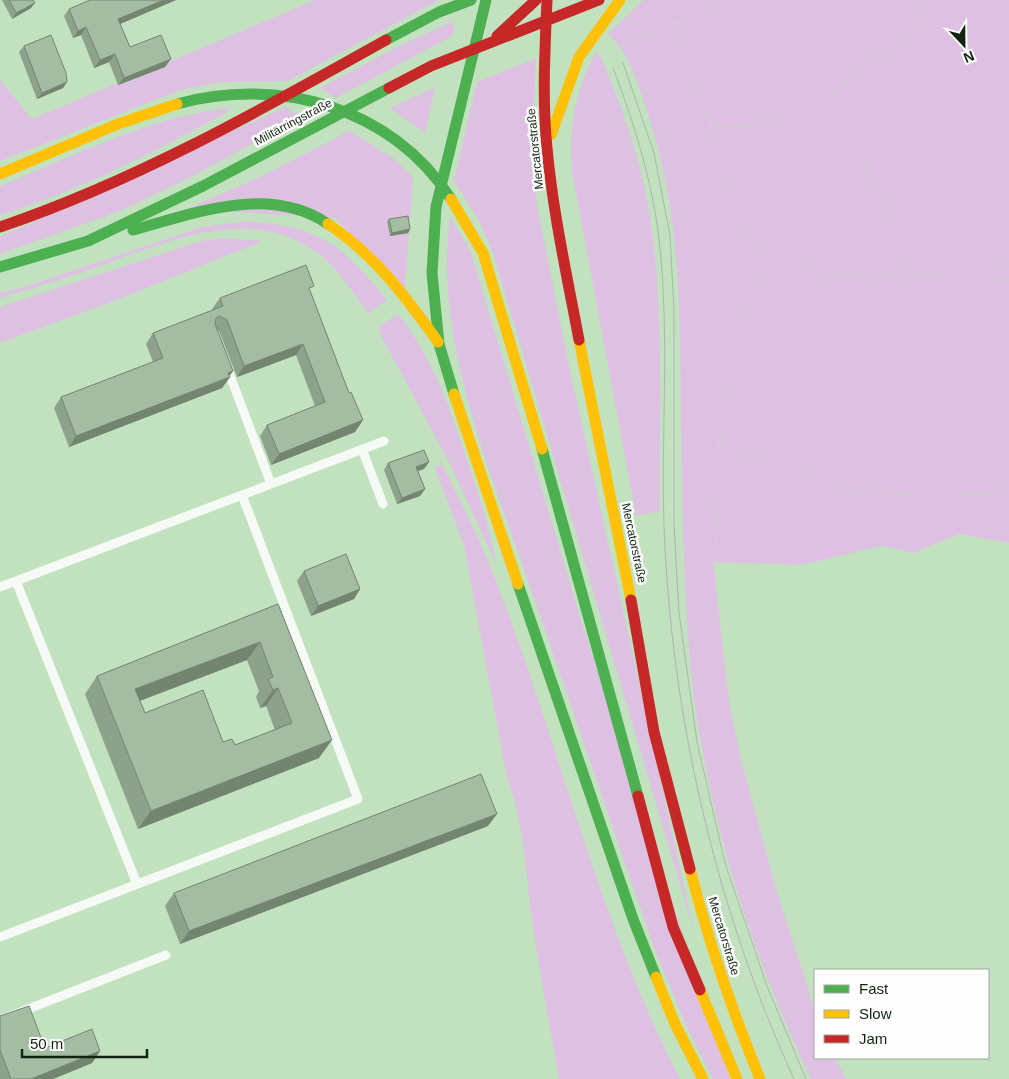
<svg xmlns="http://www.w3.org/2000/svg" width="1009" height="1079" font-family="Arial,sans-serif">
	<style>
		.green { fill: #dec1e2 }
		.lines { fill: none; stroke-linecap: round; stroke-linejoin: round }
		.path { stroke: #cdd7cc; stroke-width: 3; stroke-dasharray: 1 4; stroke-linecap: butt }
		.lane { stroke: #f6faf5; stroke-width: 9 }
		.fast { stroke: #4caf50; stroke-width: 11 }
		.slow { stroke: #ffc107; stroke-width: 11 }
		.jam { stroke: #c62828; stroke-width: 11 }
		.tram { stroke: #aeb5ad; stroke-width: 1 }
		.wall { fill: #8da28b; fill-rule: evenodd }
		.shaded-wall { fill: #738471 }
		.building { fill: #a4bca2; stroke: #738471; fill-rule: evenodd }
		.labels { text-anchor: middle; stroke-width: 5; stroke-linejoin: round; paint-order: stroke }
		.street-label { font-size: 12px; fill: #10250f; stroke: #fefefe }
	</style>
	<rect width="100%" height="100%" fill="#c2e1bf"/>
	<path class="green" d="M315,0H439L288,81L224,82L180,90L0,161V80L32,119L117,83L119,85L165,67L164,64Z
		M643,0H1009V543L959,534L914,553L881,546L801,565L713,562L729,702L742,763L775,886L815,1010V1058H835L846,1079H811C756,964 717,844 697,719C685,641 684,560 682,481C678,358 688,240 650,121C643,99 636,75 625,55C621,47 614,40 608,34Z
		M451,22L455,26L452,36L336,98L320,88L397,47Z
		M596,52L601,57C621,105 639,153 648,205C665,305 659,410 660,511L636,516L572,171C569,127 575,90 596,52Z
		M536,58L532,144L536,199L567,357L694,932L493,253L477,217L454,181L477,82Z
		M435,87L425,133L390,108Z
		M285,107L302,117L191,177L120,211L0,254V237Z
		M228,108L229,111C156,151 80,191 0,215V186C74,156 149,117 228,108Z
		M349,131L395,159L413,178L405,288L335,218L187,209L264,175Z
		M450,217L471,252L581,620L730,1079H713L686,1025L656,953C615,835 575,716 534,598C494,480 433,344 450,217Z
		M245,221C320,226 341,244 387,300L368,313C353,293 340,271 320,255C251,202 169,241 97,267C66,278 33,288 0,298V293L24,287L202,227Z
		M221,238L263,241L119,299L0,343V307L201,241Z
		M396,315H399C435,363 447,401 466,457C478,493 490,527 496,564L449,462L379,332L380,326Z
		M442,465C457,494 472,524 485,554C556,726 594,913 680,1079H559C549,1021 538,964 530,905C525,861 523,820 507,778L464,545L434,467Z"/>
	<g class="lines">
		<path class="path" d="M676,23L751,239L762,252L828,275H914L1009,281
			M608,47L616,49L628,46L722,0
			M489,67L524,52
			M834,93L866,165L886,201L914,275
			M711,123C771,143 855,82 898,45C913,32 921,13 934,0
			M434,124L443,94
			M762,252L719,444L715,566L724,650L744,755L780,893L815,997
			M999,280L1009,257
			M0,300L217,232L262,235L302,249L327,269L368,324L443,463L480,539
			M368,324L391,309
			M719,444L854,492L940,496L1009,493
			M839,1058L850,1079"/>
		<path class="lane" d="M226,365L271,484
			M362,449L383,504
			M16,581L384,441
			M0,587L16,581L137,884
			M0,937L358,799L242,495
			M0,1020L166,955"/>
		<path class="fast" d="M386,40L439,12L471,0
			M177,104C279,76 392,107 451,199
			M133,230C195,213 269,184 328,224
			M0,267L88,241L203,186L389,88
			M454,394L439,344L432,273L436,207L486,0
			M542,449L638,796
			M518,584L633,919L656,977"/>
		<path class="slow" d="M551,135L579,57L620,0
			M0,174L118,124L177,104
			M451,199L483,253L542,449
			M328,224C375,255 406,297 438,342
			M579,340L631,600
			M454,394L518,584
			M690,869C708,941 732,1010 760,1079
			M656,977L675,1024L703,1079
			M700,990L737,1079"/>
		<path class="jam" d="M547,0C545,49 542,99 547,148C553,213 567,276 579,340
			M497,36L536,0
			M389,88L431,66L599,0
			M0,227C136,181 261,110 386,40
			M631,600L654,732L690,869
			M638,796L673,927L700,990"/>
		<path class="tram" d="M623,63L654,153L670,235L674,310V525L679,613L697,742L725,863L767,986L806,1079
			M613,68C634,123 652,180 659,239C670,334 661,430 664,525C671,715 715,906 794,1079"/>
	</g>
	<path class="wall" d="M2,0H33L31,8L12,19Z
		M176,0L120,24L130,47L165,67L118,85L109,62L94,68L81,35L73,38L64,16L69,9Z
		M24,46L67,82L63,88L37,99L19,52Z
		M389,219L410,229L408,233L390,236L387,222Z
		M310,291L349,393L363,420L355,432L271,465L260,436L267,425L315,406L296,355L237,377L219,331L217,330L233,371L229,376L230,377L222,388L69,447L54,408L61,397L153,362L146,344L153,333L213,310L212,309L220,298Z
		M429,462L424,469L418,471L425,489L420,496L397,504L384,470L388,463Z
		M304,571L360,589L354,599L311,616L297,581Z
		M278,604L319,758L138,829L85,694L97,676ZM247,660L259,691L256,697L260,708L266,706L275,730L235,745L223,742L145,713L140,701Z
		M488,826L180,944L165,906L174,893Z
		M0,1016L45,1048L100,1051L92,1063L53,1079H0Z"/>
	<path class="shaded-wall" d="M164,0H176L113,27L118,19Z
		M35,3L31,8L12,19L16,13Z
		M86,27L81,35L73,38L78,31Z
		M115,54L109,62L94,68L100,60Z
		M171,59L165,67L118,85L124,78Z
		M67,82L63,88L37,99L42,93Z
		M410,229L408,233L390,236L392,233Z
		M303,344L296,355L237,377L244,366Z
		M233,371L228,378L230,377L222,388L69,447L76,436Z
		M363,420L355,432L271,465L279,454Z
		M429,462L424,469L412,473L416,467Z
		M425,489L420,496L397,504L402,498Z
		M360,589L354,599L311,616L318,606Z
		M260,642L247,660L123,707L135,689Z
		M278,688L266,706L260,708L273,690Z
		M332,740L319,758L138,829L151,811Z
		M497,814L488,826L180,944L189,931Z
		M100,1051L92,1063L53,1079H31Z"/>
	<path class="building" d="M9,0H33L35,3L16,13Z
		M90,0H164L118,19L130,47L161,35L171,59L124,78L115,54L100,60L86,27L78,31L69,9Z
		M51,35L66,73L67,82L42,93L24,46Z
		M408,216L410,229L392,233L389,219Z
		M306,265L314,286L309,288L349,393L351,392L363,420L279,454L267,425L325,402L303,344L244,366L227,320L219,316L216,318L215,324L233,371L228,373L230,377L76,436L61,397L163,358L153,333L223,306L220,298Z
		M424,450L429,462L416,467L425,489L402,498L388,463Z
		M346,554L360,589L318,606L304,571Z
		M278,604L332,740L151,811L97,676ZM260,642L273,677L268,679L273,690L278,688L292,723L235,745L232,739L223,742L203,690L145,713L135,689Z
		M481,774L497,814L189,931L174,893Z
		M29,1006L45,1048L92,1029L100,1051L31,1079H11L0,1050V1016Z"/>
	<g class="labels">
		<g class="street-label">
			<text transform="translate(293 122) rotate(-28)" y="4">Militärringstraße</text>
			<text transform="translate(535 149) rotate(-96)" y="4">Mercatorstraße</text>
			<text transform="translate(634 543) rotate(78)" y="4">Mercatorstraße</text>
			<text transform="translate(724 936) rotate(73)" y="4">Mercatorstraße</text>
		</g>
	</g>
	<rect x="814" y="969" width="175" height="90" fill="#fefefe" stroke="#9fa79e"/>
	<rect x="824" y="985" width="25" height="8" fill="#4caf50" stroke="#9fa79e"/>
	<text x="859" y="994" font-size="15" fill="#10250f">Fast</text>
	<rect x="824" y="1010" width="25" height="8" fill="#ffc107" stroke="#9fa79e"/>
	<text x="859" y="1019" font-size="15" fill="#10250f">Slow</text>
	<rect x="824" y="1035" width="25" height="8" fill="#c62828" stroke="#9fa79e"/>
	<text x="859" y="1044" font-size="15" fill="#10250f">Jam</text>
	<g transform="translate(964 45) rotate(158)" stroke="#fefefe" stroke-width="4" paint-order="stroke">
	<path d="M0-4L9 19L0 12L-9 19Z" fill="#10250f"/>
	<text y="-8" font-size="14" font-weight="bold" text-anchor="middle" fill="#10250f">N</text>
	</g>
	<path d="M22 1049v8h125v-8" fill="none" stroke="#10250f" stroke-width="2.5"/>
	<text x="30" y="1049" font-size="15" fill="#10250f" stroke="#fefefe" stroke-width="4" paint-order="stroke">50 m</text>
</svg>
